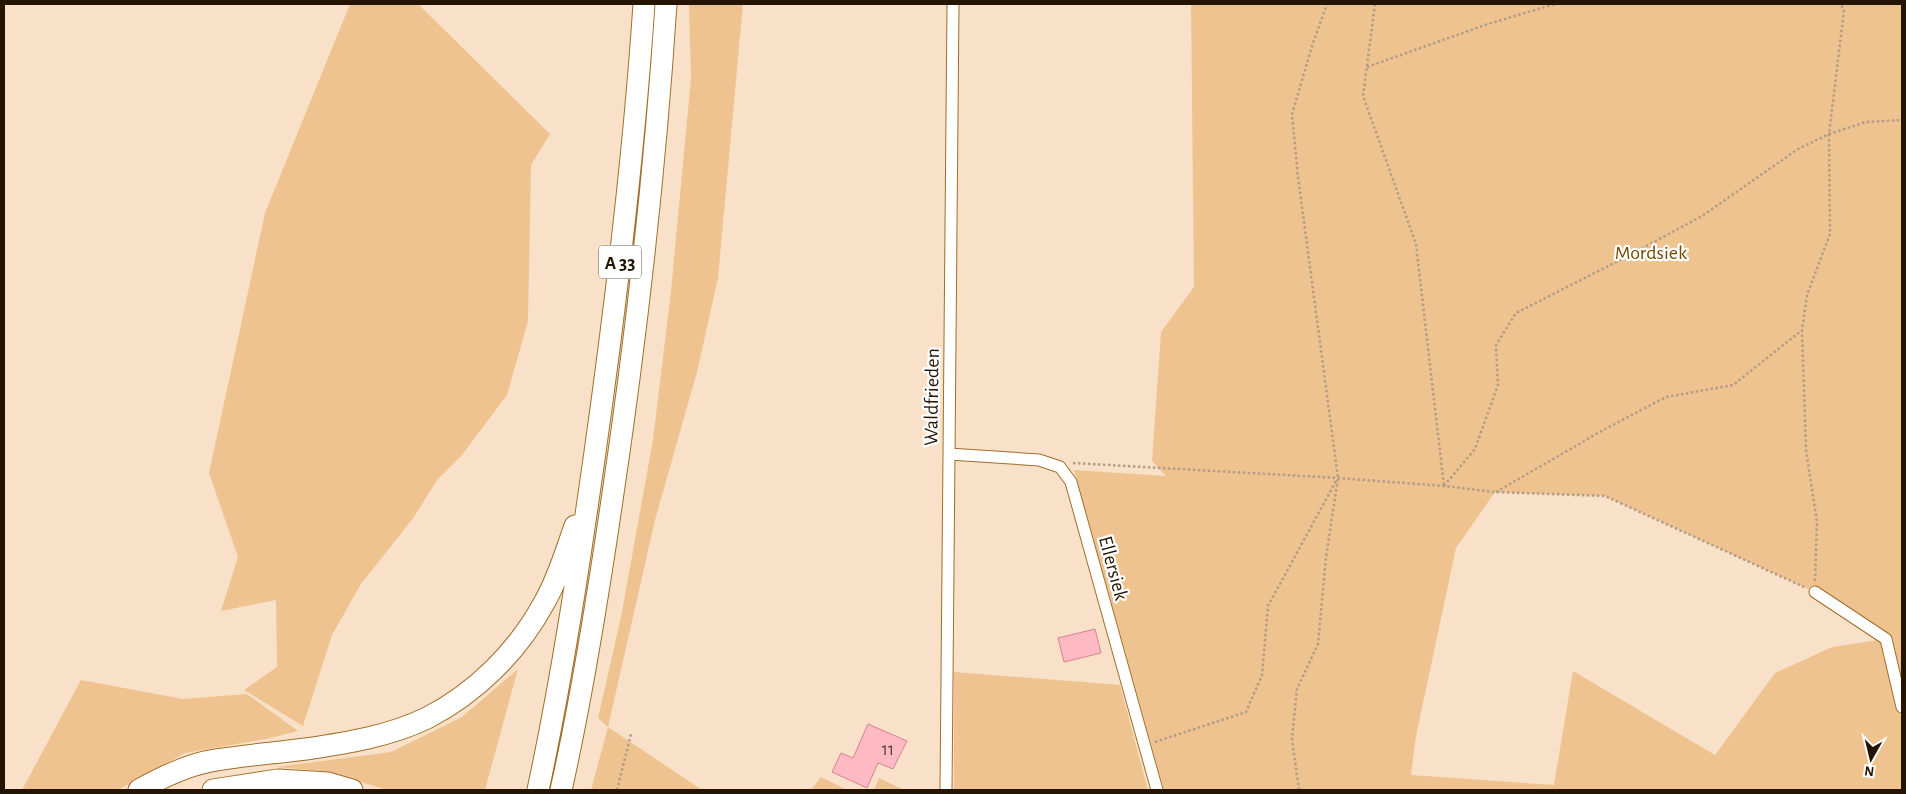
<svg xmlns="http://www.w3.org/2000/svg" width="1906" height="794" font-family="'Alegreya Sans',sans-serif">
	<style>
		.green { fill: #efc390; fill-rule: evenodd }
		.building { fill: #fdbac2; stroke: #d88390 }
		.lines { fill: none; stroke-linecap: round; stroke-linejoin: round }
		.street-casing { stroke: #a16e29; stroke-width: 13 }
		.highway-casing { stroke: #a16e29; stroke-width: 23 }
		.path { stroke: #b29d86; stroke-width: 2.5; stroke-dasharray: 2.5 2.5; stroke-linecap: butt }
		.street { stroke: #fff; stroke-width: 11 }
		.highway { stroke: #fff; stroke-width: 21 }
		.labels { text-anchor: middle; stroke-width: 4.5; stroke-linejoin: round; paint-order: stroke }
		.number-label { font-size: 18px; fill: #5a3e31 }
		.shield { fill: #fff; stroke: #665a4d; stroke-width: 1 }
		.shield-label { font-size: 19px; font-weight: bold; fill: #241401 }
		.park-label { font-size: 20px; fill: #754900; stroke: #fff }
		.street-label { font-size: 20px; fill: #241401; stroke: #fff }
	</style>
	<rect width="100%" height="100%" fill="#f8e1c8"/>
	<path class="green" d="M350,4H418L550,134L531,165L528,321L507,395L462,455L437,480L414,517L361,584L332,635L303,726L244,690L277,667L276,600L221,611L238,557L209,473L265,213Z
		M689,4H743L718,278L697,372L655,520L608,727L702,790H591L608,727L598,718L621,617L653,440L671,291L691,78Z
		M1191,4H1902V790H1164L1074,470L1166,476L1152,461L1161,332L1194,287ZM1495,492L1605,496L1815,592L1885,639L1832,647L1775,673L1715,755L1573,671L1554,785L1411,775L1416,736L1456,548Z
		M518,669L485,790H388L322,771L276,767L391,752L462,717Z
		M954,672L1120,685L1148,790H954Z
		M81,680L183,699L247,694L298,731L266,739L185,753L118,790H22Z
		M821,777L847,790H811Z
		M879,778L904,790H874Z"/>
	<path class="building" d="M1095,629L1101,653L1064,662L1058,638Z
		M868,724L907,741L893,769L878,763L867,788L832,772L841,753L853,758Z"/>
	<g class="lines">
		<defs>
			<path id="street" d="M949,454L1039,460L1060,467L1071,482L1157,790
				M1815,592L1886,639L1902,707
				M946,790L953,4"/>
			<path id="highway" d="M139,790C162,777 189,764 216,760C246,755 276,753 306,749C347,743 390,736 427,718C476,693 518,651 544,603C558,579 566,551 575,526
				M213,790L278,780L328,783L352,790
				M538,790C562,678 579,565 595,452C616,303 634,154 644,4
				M561,790C582,697 597,602 611,507C636,340 655,172 666,4"/>
		</defs>
		<use href="#street" class="street-casing"/>
		<use href="#highway" class="highway-casing"/>
		<path class="path" d="M1375,4L1363,96L1416,244L1444,486
			M1367,67L1485,25L1555,4
			M1073,463L1338,478L1444,486L1495,492L1605,496L1804,587
			M1444,486L1475,449L1498,385L1496,345L1516,313L1624,258L1702,216L1798,149L1829,134L1866,122L1902,120
			M1496,492L1605,429L1666,397L1733,385L1801,331
			M1815,581L1817,522L1806,450L1802,331L1807,295L1830,234L1829,134L1844,11L1841,4
			M1155,742L1246,712L1262,675L1268,606L1336,481
			M617,790L631,734
			M1299,790L1292,739L1297,689L1318,644L1326,557L1338,478L1298,177L1292,114L1313,43L1327,4"/>
		<use href="#street" class="street"/>
		<use href="#highway" class="highway"/>
	</g>
	<g class="labels">
		<g class="number-label">
			<text x="888" y="755">11</text>
		</g>
		<rect class="shield" x="599" y="245.5" width="42" height="33" rx="4"/>
		<g class="shield-label">
			<text x="620" y="269">A 33</text>
		</g>
		<g class="park-label">
			<text x="1651" y="259">Mordsiek</text>
		</g>
		<g class="street-label">
			<text transform="translate(931 397) rotate(-89)" y="7">Waldfrieden</text>
			<text transform="translate(1114 568) rotate(75)" y="7">Ellersiek</text>
		</g>
	</g>
	<rect width="1906" height="794" fill="none" stroke="#241401" stroke-width="10"/>
	<g transform="translate(1871 759) rotate(188)" stroke="#ffffff" stroke-width="4" paint-order="stroke">
	<path d="M0-4L9 19L0 12L-9 19Z" fill="#241401"/>
	<text y="-8" font-size="14" font-weight="bold" text-anchor="middle" fill="#241401">N</text>
	</g>
</svg>
